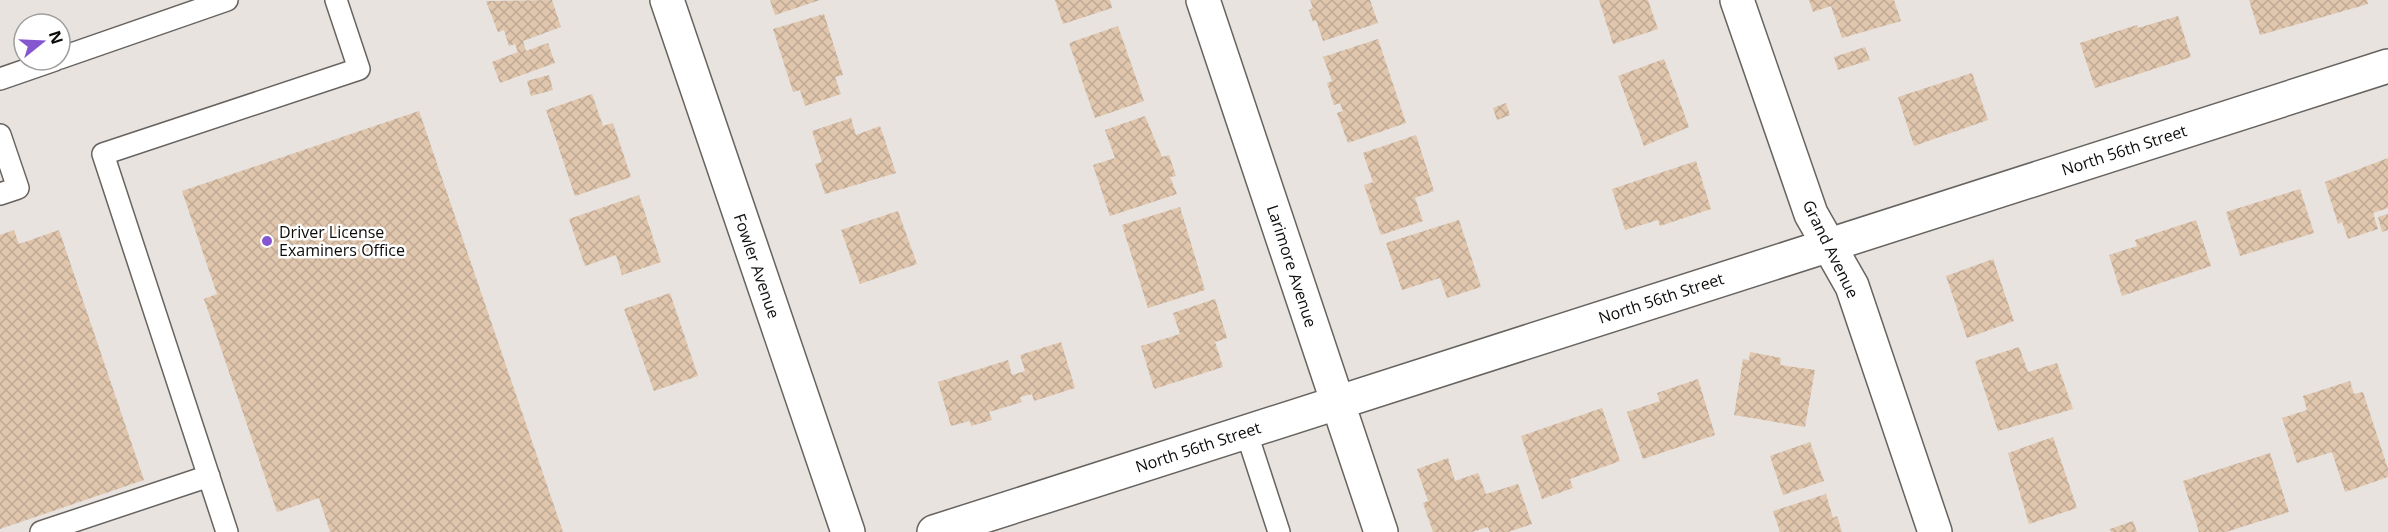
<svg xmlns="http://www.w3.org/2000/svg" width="2388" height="532" font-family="'Open Sans',sans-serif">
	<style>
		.building { fill: url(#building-cross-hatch) }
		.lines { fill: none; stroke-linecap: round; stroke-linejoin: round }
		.lane-casing { stroke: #67635f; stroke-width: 24 }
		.street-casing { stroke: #67635f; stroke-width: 36 }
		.lane { stroke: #fff; stroke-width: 21 }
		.street { stroke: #fff; stroke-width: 33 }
		.poi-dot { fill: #8457d0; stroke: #fff; stroke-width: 2 }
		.labels { text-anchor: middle; stroke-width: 5; stroke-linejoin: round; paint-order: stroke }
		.street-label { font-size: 16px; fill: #0d0c0a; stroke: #fff }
		.poi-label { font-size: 16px; fill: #0d0c0a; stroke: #fff; text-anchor: start }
	</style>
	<defs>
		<pattern id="building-cross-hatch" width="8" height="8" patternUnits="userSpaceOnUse" patternTransform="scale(1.5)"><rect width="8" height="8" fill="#e0c6ad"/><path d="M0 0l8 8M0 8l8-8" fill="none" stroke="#bfa994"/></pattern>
	</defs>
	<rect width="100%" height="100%" fill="#e8e3df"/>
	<path class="building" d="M552,0L561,27L523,41L526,51L548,43L555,63L500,83L492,62L518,52L515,44L509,46L504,30L498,32L486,1Z
		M770,0H820L775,15Z
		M1055,0H1110L1112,8L1063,24Z
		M1310,0H1370L1378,23L1323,41L1316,20L1313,22L1309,10L1313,8Z
		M1599,0H1648L1658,29L1613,44Z
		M1809,0H1894L1901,21L1842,38L1831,6L1813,12Z
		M2249,0H2367L2368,4L2260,35Z
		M824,14L843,75L835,77L841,94L805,106L800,90L793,92L773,29Z
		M2178,16L2191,57L2095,88L2080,43L2137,25L2138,28Z
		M1118,26L1144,101L1095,118L1069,43Z
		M1378,39L1406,123L1348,143L1337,113L1343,111L1340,103L1334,105L1327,83L1332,81L1323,57Z
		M1865,47L1870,60L1838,70L1834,57Z
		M1664,59L1689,127L1644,146L1618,76Z
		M1972,73L1988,120L1914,146L1898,97Z
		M549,75L553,90L531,96L527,81Z
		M592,94L603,126L613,123L631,177L575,196L546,110Z
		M1506,103L1510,115L1497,120L1493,108Z
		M419,111L563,532H330L319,498L277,512L204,299L217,294L182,191Z
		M1145,116L1162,157L1169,155L1176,176L1170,177L1177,194L1110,216L1093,165L1115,158L1105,130Z
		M851,118L856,135L880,126L896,173L825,194L815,164L822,162L812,131Z
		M1416,135L1434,191L1415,198L1423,221L1381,235L1364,185L1373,182L1363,153Z
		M2388,158V208L2373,213L2378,229L2348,239L2342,222L2338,224L2325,182Z
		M1696,161L1711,209L1660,226L1658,220L1625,230L1612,189Z
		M2300,189L2314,233L2240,256L2226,212Z
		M639,195L661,262L622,275L616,255L585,266L569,219Z
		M1180,207L1205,290L1148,308L1122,225Z
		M898,211L917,264L860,284L841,230Z
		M2388,214V230L2382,232L2378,217Z
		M1459,220L1481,287L1447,298L1440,278L1402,290L1386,243Z
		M2196,220L2211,266L2122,296L2109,255L2137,246L2135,240Z
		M14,230L19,244L59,230L144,480L0,529V235Z
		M1993,259L2014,321L1967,338L1946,276Z
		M670,293L698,376L654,391L624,309Z
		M1215,299L1227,338L1215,342L1223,367L1154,389L1141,346L1180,334L1173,313Z
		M1061,342L1075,388L1034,401L1032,394L1020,397L1022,402L989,412L992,420L971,426L970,421L951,426L938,382L1008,360L1012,375L1025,371L1020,355Z
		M2019,347L2028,372L2057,363L2073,409L1998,431L1975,361Z
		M1750,352L1781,358L1780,365L1815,370L1805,427L1734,415L1743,359L1749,360Z
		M1698,379L1715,435L1643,459L1627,412L1660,401L1657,393Z
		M2350,381L2354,394L2363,392L2388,469V477L2345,492L2332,452L2297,463L2282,418L2307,410L2303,396Z
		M1602,408L1620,461L1570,479L1573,488L1542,499L1521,436Z
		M2053,437L2077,508L2029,524L2008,453Z
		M1810,442L1824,481L1783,495L1770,456Z
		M2270,453L2289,512L2226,532H2199L2183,481Z
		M1448,458L1455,481L1478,473L1486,494L1518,484L1532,524L1508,532H1490L1488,527L1472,532H1433L1423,503L1428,501L1417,469Z
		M1826,494L1833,518L1837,516L1842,532H1780L1773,511Z
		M2133,521L2137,532H2111L2110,529Z"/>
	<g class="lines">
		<defs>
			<path id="lane" d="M60,58L227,0
				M0,79L55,60
				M0,135L18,188L0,194
				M1246,431L1279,532
				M41,532L209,476
				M227,532L103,154L359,69L336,0"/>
			<path id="street" d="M667,0L848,532
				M1203,0L1381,532
				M1737,0L1811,214L1852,286L1935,532
				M934,532L2388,66"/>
		</defs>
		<use href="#lane" class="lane-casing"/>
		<use href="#street" class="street-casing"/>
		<use href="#lane" class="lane"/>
		<use href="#street" class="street"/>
	</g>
	<circle class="poi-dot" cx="267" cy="241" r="6"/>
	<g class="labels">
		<g class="street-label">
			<text transform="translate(2124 150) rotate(-18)" y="6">North 56th Street</text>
			<text transform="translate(1831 249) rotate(64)" y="6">Grand Avenue</text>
			<text transform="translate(757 266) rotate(71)" y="6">Fowler Avenue</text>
			<text transform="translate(1292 266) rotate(72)" y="6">Larimore Avenue</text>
			<text transform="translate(1661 298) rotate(-18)" y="6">North 56th Street</text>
			<text transform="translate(1198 447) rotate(-18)" y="6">North 56th Street</text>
		</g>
		<g class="poi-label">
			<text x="279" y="238">Driver License<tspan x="279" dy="18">Examiners Office</tspan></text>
		</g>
	</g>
	<g transform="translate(42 42) rotate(72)"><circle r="28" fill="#ffffff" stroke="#9e9e9d" stroke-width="1.5"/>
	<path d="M0-4.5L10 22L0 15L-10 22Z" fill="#8457d0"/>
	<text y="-9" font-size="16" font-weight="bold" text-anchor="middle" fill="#0d0c0a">N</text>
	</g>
</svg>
